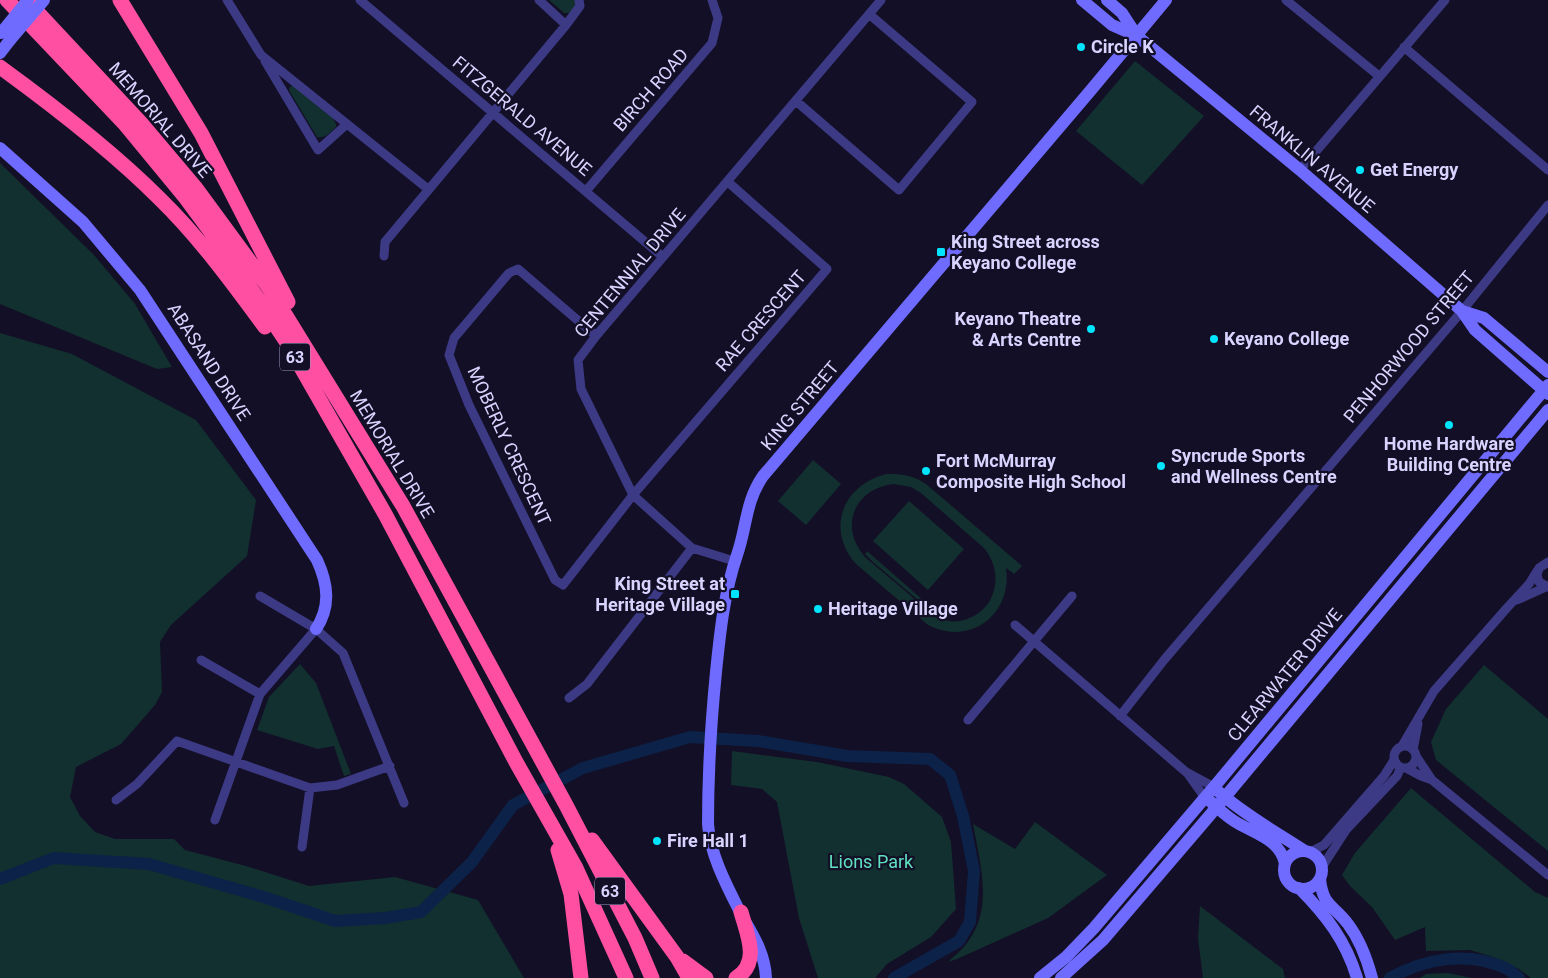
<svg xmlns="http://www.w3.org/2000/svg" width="1548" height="978" font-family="Roboto,sans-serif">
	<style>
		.green { fill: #12302f; fill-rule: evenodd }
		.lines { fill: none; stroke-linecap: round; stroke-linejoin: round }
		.river { stroke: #0c2248; stroke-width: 12 }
		.street { stroke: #3d3a85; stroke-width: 9 }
		.secondary { stroke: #6f6bff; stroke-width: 12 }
		.highway { stroke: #ff4fa3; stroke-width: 15 }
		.secondary-bridge { stroke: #6f6bff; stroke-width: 12 }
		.poi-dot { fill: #00e5ff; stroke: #130f26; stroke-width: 2 }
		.labels { text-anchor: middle; stroke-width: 4.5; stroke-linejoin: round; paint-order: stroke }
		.shield { fill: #130f26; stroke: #9e99be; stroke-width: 1 }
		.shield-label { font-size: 16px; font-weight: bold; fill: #d9d4ff }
		.poi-label { font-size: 18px; font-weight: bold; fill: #d9d4ff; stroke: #130f26; text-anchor: start }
		.street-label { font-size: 18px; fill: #d9d4ff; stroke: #130f26 }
		.park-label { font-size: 18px; fill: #5fe0c0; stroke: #130f26 }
	</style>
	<rect width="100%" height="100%" fill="#130f26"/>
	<path class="green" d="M549,0H576V8L570,13H564Z
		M1135,61L1204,116L1142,185L1076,131Z
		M291,86H294L332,117L336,124V127C330,132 326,139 317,137L290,92L289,89Z
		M0,163L94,255L135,304L172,367L157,369L0,304Z
		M0,333L72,354L196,420L256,500L247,556L171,625L160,642L162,692L155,705L121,744L76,767L70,797L80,816L95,832L115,839H174L185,850L246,866L309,886L395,877L478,900L524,978H0Z
		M813,460L841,484L806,525L778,501Z
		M886,474C902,474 913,475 926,484L1022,566L1014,574L1006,568C1013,614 970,647 928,625L856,564C825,529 843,485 886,474ZM894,484L911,487L921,493L985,549C995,563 999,579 992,596C984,617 955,629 935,616C926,611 919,603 911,596C896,583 880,570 865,557C838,526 855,488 894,484Z
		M909,501L964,549L928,590L873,541Z
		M867,551L924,601L933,607V609L930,610L873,562L865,554Z
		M300,664L316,683L351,774L344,776L334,746L318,749L257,730L269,697Z
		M1484,665L1548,719V851L1436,760L1431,742L1446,709Z
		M732,751L817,762L889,777L904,784L942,817L951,842L956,909L931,937L887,964L875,978H818L799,918L777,802L762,789L731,785Z
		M1411,788L1535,892L1548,898V978H1531L1519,969L1493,957L1470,950L1426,951L1425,927L1395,940L1372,907L1350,886L1342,875L1355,853Z
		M1035,822L1107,875L1048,918L957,959L948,962C954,956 962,950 967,943C994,908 980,864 973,824L1015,849Z
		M1200,906L1283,969L1285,978H1203L1198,938Z
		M1448,973L1472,978H1420L1426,974Z"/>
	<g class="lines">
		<path class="river" d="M0,879L54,858L149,864L267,898L335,921L385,918L421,912L472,862L513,805L583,768L690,737L758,741L847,756L930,759L950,775L963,816L974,871L970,922L959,941L894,978
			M1390,978C1424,959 1466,951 1503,967C1509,969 1514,974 1519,978"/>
		<path class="street" d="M227,0L261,55L428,189
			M360,0L663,257
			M539,0L566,25
			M1286,0L1379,76
			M1404,47L1548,170
			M265,61L318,150L347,124
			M796,101L899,190L972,102L869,14
			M1300,170L1445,0
			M586,191L712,43L718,18L712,0
			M384,256L385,242L566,25L580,6L579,0
			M596,336L518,269L509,273L454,338L449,355L469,405L555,580L563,585L633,495L827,269L728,182
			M734,561L692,548L633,495L581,389L578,360L596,336L881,0
			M1548,562L1539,568L1537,575L1539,582L1548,587
			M260,596L316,629L343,653L404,803
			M1517,600L1546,587
			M1015,625L1186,772L1214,787
			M201,660L260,694
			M569,698L587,684L692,548
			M1120,716L1164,660L1462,311L1548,205
			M968,720L1072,596
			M1394 757a11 11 0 1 1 22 0a11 11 0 1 1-22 0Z
			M1402,746L1434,691L1506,609L1529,584L1537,571
			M1413,750L1418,724
			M1416,756L1432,780L1548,875
			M1406,768L1421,776L1432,780
			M1188,774L1205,798
			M116,800L137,784L177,741L310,788L337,785L390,766
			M215,820L260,694L316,629
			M302,847L310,788
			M1310,852L1324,845L1384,776L1394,760
			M1322,867L1346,830L1397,776L1401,767"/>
		<path class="secondary" d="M1082,0L1112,25L1137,36
			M1107,0L1122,13L1137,36L1300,170L1462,311L1475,330L1548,394
			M0,53L10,40
			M0,148L83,222L140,290L317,560C328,584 331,606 316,629
			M1462,311L1484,318L1548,372
			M1219,792C1245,815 1276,832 1305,851
			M1211,802C1220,810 1229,819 1239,824C1257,834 1281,841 1285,864
			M1284 870a19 19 0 1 1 38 0a19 19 0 1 1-38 0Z
			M1320,879C1323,907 1333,904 1348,924C1360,940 1367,959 1372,978
			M1299,888C1326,915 1346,941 1357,978
			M766,978C765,953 753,935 741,914C727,886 710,855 708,824C708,773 711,722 716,672C720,633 724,593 737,555C747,527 745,502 763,476L1091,90L1166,0
			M1040,978L1066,957L1094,928L1214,787L1548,385
			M1061,978L1103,940L1210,815L1548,410"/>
		<path class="highway" d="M7,0L124,123L185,197L231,259L286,341L385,514L516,762L576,868L626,978
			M120,0L201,133L288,302
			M27,1L141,123L195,187L267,285L403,506L566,805L635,938L652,978
			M0,67C55,107 111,150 159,198C199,237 232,282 265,327
			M592,840L677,957L689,978
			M558,850L571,894L581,978
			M683,961L706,978
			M736,978C761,963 747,934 741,912"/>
		<path class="secondary-bridge" d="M1,33L28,0
			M10,40L44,0"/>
	</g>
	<g class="poi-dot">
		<circle cx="1081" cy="47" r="5"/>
		<circle cx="1360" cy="170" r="5"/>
		<rect x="936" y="247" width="10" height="10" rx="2.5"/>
		<circle cx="1091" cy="329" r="5"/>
		<circle cx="1214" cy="339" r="5"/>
		<circle cx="1449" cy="425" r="5"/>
		<circle cx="1161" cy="466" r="5"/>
		<circle cx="926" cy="471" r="5"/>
		<rect x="730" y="589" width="10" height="10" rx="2.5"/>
		<circle cx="818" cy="609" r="5"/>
		<circle cx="657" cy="841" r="5"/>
	</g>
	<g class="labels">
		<g class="shield">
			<rect x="280" y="343.5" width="30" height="27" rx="4"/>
			<rect x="595" y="877.5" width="30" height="27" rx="4"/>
		</g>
		<g class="shield-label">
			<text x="295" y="363">63</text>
			<text x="610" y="897">63</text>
		</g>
		<g class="poi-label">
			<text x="1091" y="53">Circle K</text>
			<text x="1370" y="176">Get Energy</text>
			<text x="951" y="248">King Street across<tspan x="951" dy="21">Keyano College</tspan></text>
			<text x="1081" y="325" text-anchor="end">Keyano Theatre<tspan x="1081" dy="21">&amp; Arts Centre</tspan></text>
			<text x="1224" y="345">Keyano College</text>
			<text x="1449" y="450" text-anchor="middle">Home Hardware<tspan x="1449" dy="21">Building Centre</tspan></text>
			<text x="1171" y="462">Syncrude Sports<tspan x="1171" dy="21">and Wellness Centre</tspan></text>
			<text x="936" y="467">Fort McMurray<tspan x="936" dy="21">Composite High School</tspan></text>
			<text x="725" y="590" text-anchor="end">King Street at<tspan x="725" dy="21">Heritage Village</tspan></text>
			<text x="828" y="615">Heritage Village</text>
			<text x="667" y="847">Fire Hall 1</text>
		</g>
		<g class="street-label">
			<text transform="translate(651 90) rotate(-49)" y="6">BIRCH ROAD</text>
			<text transform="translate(522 116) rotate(40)" y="6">FITZGERALD AVENUE</text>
			<text transform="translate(160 120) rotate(49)" y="6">MEMORIAL DRIVE</text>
			<text transform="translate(1312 159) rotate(40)" y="6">FRANKLIN AVENUE</text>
			<text transform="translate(630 273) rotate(-50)" y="6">CENTENNIAL DRIVE</text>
			<text transform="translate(761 321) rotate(-49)" y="6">RAE CRESCENT</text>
			<text transform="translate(1409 347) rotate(-50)" y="6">PENHORWOOD STREET</text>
			<text transform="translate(209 362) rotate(57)" y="6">ABASAND DRIVE</text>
			<text transform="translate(800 406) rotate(-50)" y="6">KING STREET</text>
			<text transform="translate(509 446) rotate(65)" y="6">MOBERLY CRESCENT</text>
			<text transform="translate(392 454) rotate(59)" y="6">MEMORIAL DRIVE</text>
			<text transform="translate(1285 675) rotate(-50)" y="6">CLEARWATER DRIVE</text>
		</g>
		<g class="park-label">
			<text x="871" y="868">Lions Park</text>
		</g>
	</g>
</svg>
